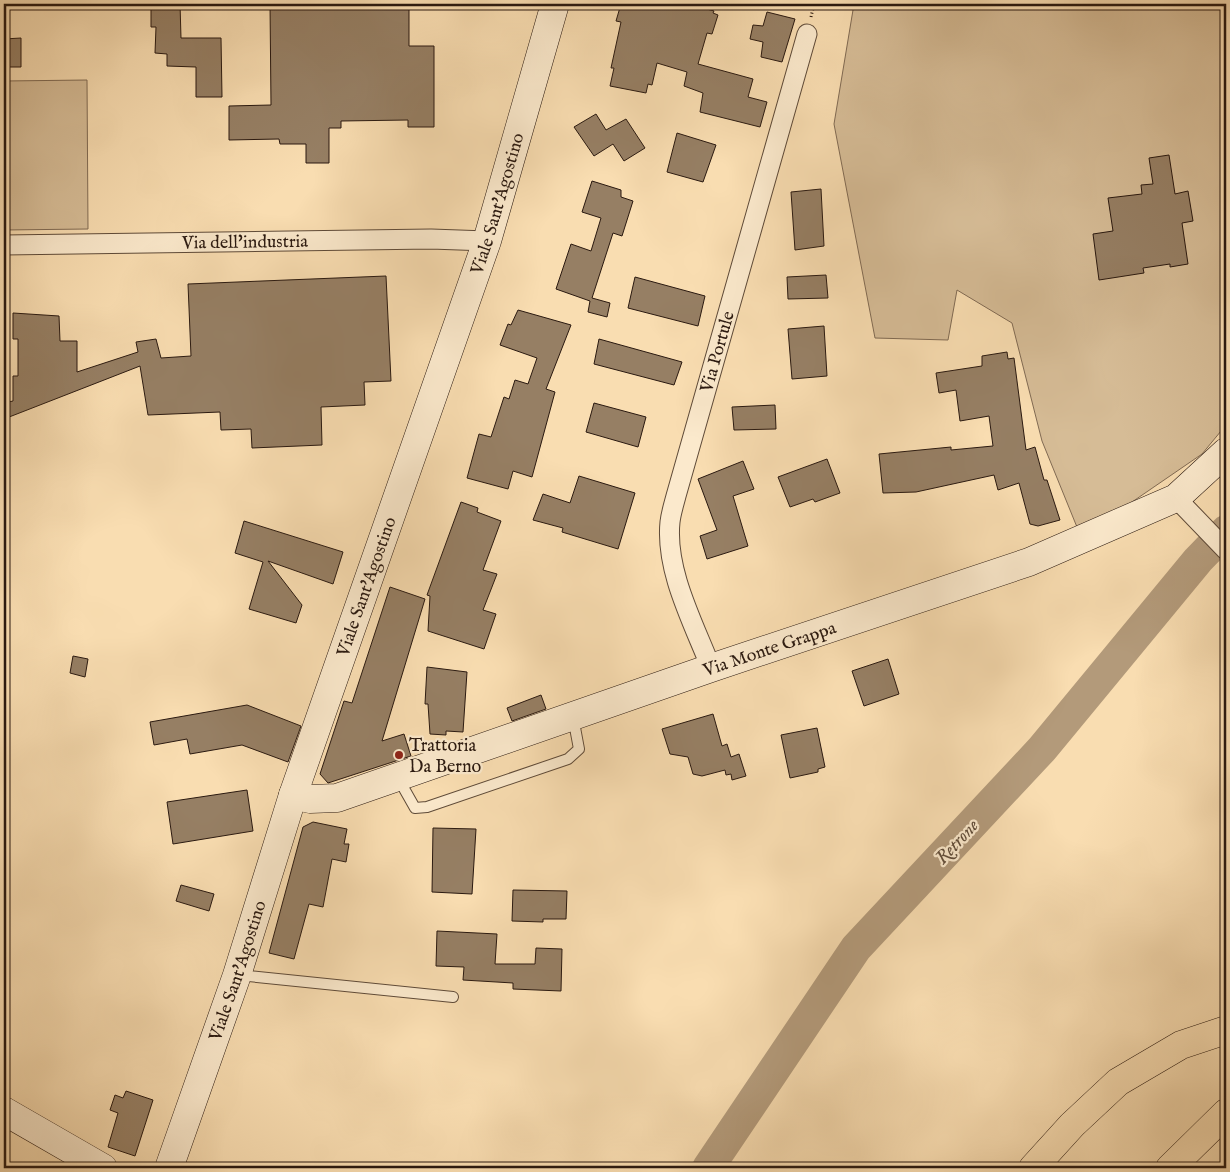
<svg xmlns="http://www.w3.org/2000/svg" width="1230" height="1172" font-family="'IM FELL English',serif">
	<style>
		.green { fill: #d6bc96; stroke: #806a53 }
		.lines { fill: none; stroke-linecap: round; stroke-linejoin: round }
		.river { stroke: #b39a7a; stroke-width: 32 }
		.building { fill: #967f64; stroke: #2a1910 }
		.lane-casing { stroke: #5e4a38; stroke-width: 12 }
		.street-casing { stroke: #5e4a38; stroke-width: 21 }
		.secondary-casing { stroke: #2a1910; stroke-width: 29 }
		.highway-casing { stroke: #2a1910; stroke-width: 29 }
		.path { stroke: #2a1910; stroke-width: 3; stroke-dasharray: 1 2.5; stroke-linecap: butt }
		.lane { stroke: #fbe9cc; stroke-width: 10 }
		.street { stroke: #fbe9cc; stroke-width: 19 }
		.secondary { stroke: #fbe9cc; stroke-width: 28 }
		.highway { stroke: #f9ddb1; stroke-width: 28 }
		.poi-dot { fill: #8f2418; stroke: #fbe9cc; stroke-width: 2 }
		.labels { text-anchor: middle; stroke-width: 4.5; stroke-linejoin: round; paint-order: stroke }
		.street-label { font-size: 18px; fill: #2a1910; stroke: #fbe9cc }
		.poi-label { font-size: 18px; fill: #2a1910; stroke: #fbe9cc; text-anchor: start }
		.water-label { font-size: 19px; font-style: italic; fill: #614d3a; stroke: #fbe9cc }
	</style>
	<rect width="100%" height="100%" fill="#f9ddb1"/>
	<filter id="stains"><feTurbulence type="fractalNoise" baseFrequency=".004" numOctaves="4"/><feColorMatrix values="0 0 0 0 .2 0 0 0 0 .09 0 0 0 0 .02 0 0 0 .5 -.17"/></filter>
	<radialGradient id="worn" r=".72"><stop offset=".6" stop-color="#630" stop-opacity="0"/><stop offset="1" stop-color="#630" stop-opacity=".3"/></radialGradient>
	<path class="green" d="M854,4H1226V425L1202,454L1081,537L1042,441L1012,323L957,290L948,340L875,338L834,124Z
		M87,80L88,229L4,230V81Z"/>
	<g class="lines">
		<path class="river" d="M708,1168L856,948L1042,749L1198,560L1226,531"/>
	</g>
	<path class="building" d="M151,4H180L181,38H221L222,97H196V67L167,66V54L155,53L156,27H151Z
		M270,4H409V46H434V127H408V120L341,121V128H329V163H306V144H280L279,139L229,140V106L271,105Z
		M621,4H689L714,11L713,13L718,15L712,34L707,33L698,64L753,79L748,97L767,102L760,127L700,112L703,93L684,86L687,72L657,63L652,85L648,84L646,93L610,86L614,68H611L621,22L616,21Z
		M767,12L795,19L782,62L761,57L763,42L750,39L753,25L763,26Z
		M21,38V67H4V39Z
		M596,114L606,130L626,119L645,148L624,161L613,144L594,156L574,127Z
		M677,133L716,145L703,182L667,172Z
		M1169,155L1175,194L1188,191L1193,221L1182,223L1188,264L1170,267V264L1143,268L1144,273L1099,280L1093,234L1113,231L1108,198L1142,194L1141,185L1153,184L1149,158Z
		M592,181L621,190V197L633,201L622,236L613,233L592,298L610,303L607,317L588,312L590,301L556,289L571,244L591,251L601,218L582,212Z
		M821,189L824,246L795,250L791,192Z
		M826,275L828,298L788,299L787,277Z
		M386,276L391,381L364,382L365,405L321,407L322,445L252,448L251,429L221,430L220,412L148,415L140,366L4,419V403L13,401V376H18V339H13V313L59,316L60,341H77V372L138,352L136,342L156,339L161,358L191,356L188,284Z
		M635,277L705,296L698,326L628,308Z
		M518,310L571,325L546,389L555,392L532,477L513,471L508,489L467,478L479,434L491,437L504,397L509,399L515,380L528,384L537,358L500,345L508,324L511,325Z
		M824,326L827,376L792,379L788,329Z
		M599,339L682,362L674,385L594,364Z
		M1007,352L1008,359L1014,358L1026,450L1035,447L1044,480H1047L1060,520L1038,526L1030,524L1019,483L998,490L994,475L916,492L883,493L879,454L951,447V450L993,446L989,416L960,421L956,390L939,393L936,373L982,366V356Z
		M594,403L646,417L638,447L586,432Z
		M775,405L776,429L734,430L732,407Z
		M827,459L840,493L815,502L813,499L790,507L778,477Z
		M743,461L754,489L733,496L748,546L707,559L700,536L717,530L698,479Z
		M579,476L635,493L618,549L562,532L563,528L533,520L543,494L570,503Z
		M461,502L478,508L477,512L501,521L483,570L497,574L483,610L496,614L484,649L428,631L430,596L427,595Z
		M244,521L343,552L333,584L268,561L302,605L296,623L249,609L263,562L235,553Z
		M390,587L425,599L382,741L404,734L411,756L328,783L320,774L344,701L352,703Z
		M73,656L88,659L85,677L70,673Z
		M888,659L899,694L864,706L852,671Z
		M427,667L467,672L463,732L446,731V735L430,734L428,704H425Z
		M541,695L546,709L512,721L507,708Z
		M247,705L301,726L288,762L242,745L190,754L187,739L154,745L150,722Z
		M713,714L722,746L727,744L731,757L739,754L746,776L732,780L731,774L726,775L725,770L702,776L693,774L688,757L670,754L662,729Z
		M817,728L825,767L818,769V772L790,778L781,735Z
		M247,790L253,831L173,844L167,802Z
		M313,822L347,829L344,844H349L346,862L332,859L323,907L309,904L294,959L269,953L303,827Z
		M433,828L476,829L472,894L432,892Z
		M181,885L214,894L209,911L176,901Z
		M513,890L567,891L566,919H543V922L512,921Z
		M437,931L497,934L495,964H535L536,948L562,949L561,991L513,989V983L463,980L464,967L436,966Z
		M126,1091L153,1100L135,1156L108,1147L118,1113L110,1110L115,1095L123,1098Z"/>
	<g class="lines">
		<defs>
			<path id="lane" d="M398,778L415,808L427,807L568,759L579,749L573,717
				M238,975L453,997"/>
			<g id="street">
				<path id="s1" d="M4,245L431,239L487,241"/>
				<path d="M1176,498L1226,550"/>
				<path id="s2" d="M711,668C694,624 665,571 670,522C671,513 674,504 676,496L807,34"/>
			</g>
			<g id="secondary">
				<path id="s3" d="M293,795L310,799L337,798L711,668L1029,562L1176,498L1226,452"/>
				<path d="M4,1111L103,1168"/>
				<path id="s4" d="M169,1168L237,975L293,795L487,241L555,4"/>
			</g>
			<path id="highway" d="M1033,1168L1072,1125L1118,1082L1181,1045L1226,1030
				M1170,1168L1226,1113"/>
		</defs>
		<use href="#lane" class="lane-casing"/>
		<use href="#street" class="street-casing"/>
		<use href="#secondary" class="secondary-casing"/>
		<use href="#highway" class="highway-casing"/>
		<path class="path" d="M811,17L814,4"/>
		<use href="#lane" class="lane"/>
		<use href="#street" class="street"/>
		<use href="#secondary" class="secondary"/>
		<use href="#highway" class="highway"/>
	</g>
	<circle class="poi-dot" cx="399" cy="755" r="5"/>
	<g class="labels">
		<g class="street-label">
			<text dy="6" stroke="none"><textPath href="#s4" startOffset="1019">Viale Sant'Agostino</textPath></text>
			<text dy="6" stroke="none"><textPath href="#s1" startOffset="241">Via dell'industria</textPath></text>
			<text dy="6" stroke="none"><textPath href="#s2" startOffset="330">Via Portule</textPath></text>
			<text dy="6" stroke="none"><textPath href="#s4" startOffset="614">Viale Sant'Agostino</textPath></text>
			<text dy="6" stroke="none"><textPath href="#s3" startOffset="502">Via Monte Grappa</textPath></text>
			<text dy="6" stroke="none"><textPath href="#s4" startOffset="209">Viale Sant'Agostino</textPath></text>
		</g>
		<g class="poi-label">
			<text x="409" y="751">Trattoria<tspan x="409" dy="21">Da Berno</tspan></text>
		</g>
		<g class="water-label">
			<text transform="translate(956 841) rotate(-47)" y="7">Retrone</text>
		</g>
	</g>
	<rect width="1230" height="1172" fill="none" stroke="#f9ddb1" stroke-width="20"/>
	<rect x="5" y="5" width="1220" height="1162" fill="none" stroke="#2a1910" stroke-width="2.5"/>
	<rect x="10" y="10" width="1210" height="1152" fill="none" stroke="#2a1910"/>
	<rect width="100%" height="100%" filter="url(#stains)"/>
	<rect width="100%" height="100%" fill="url(#worn)"/>
</svg>
